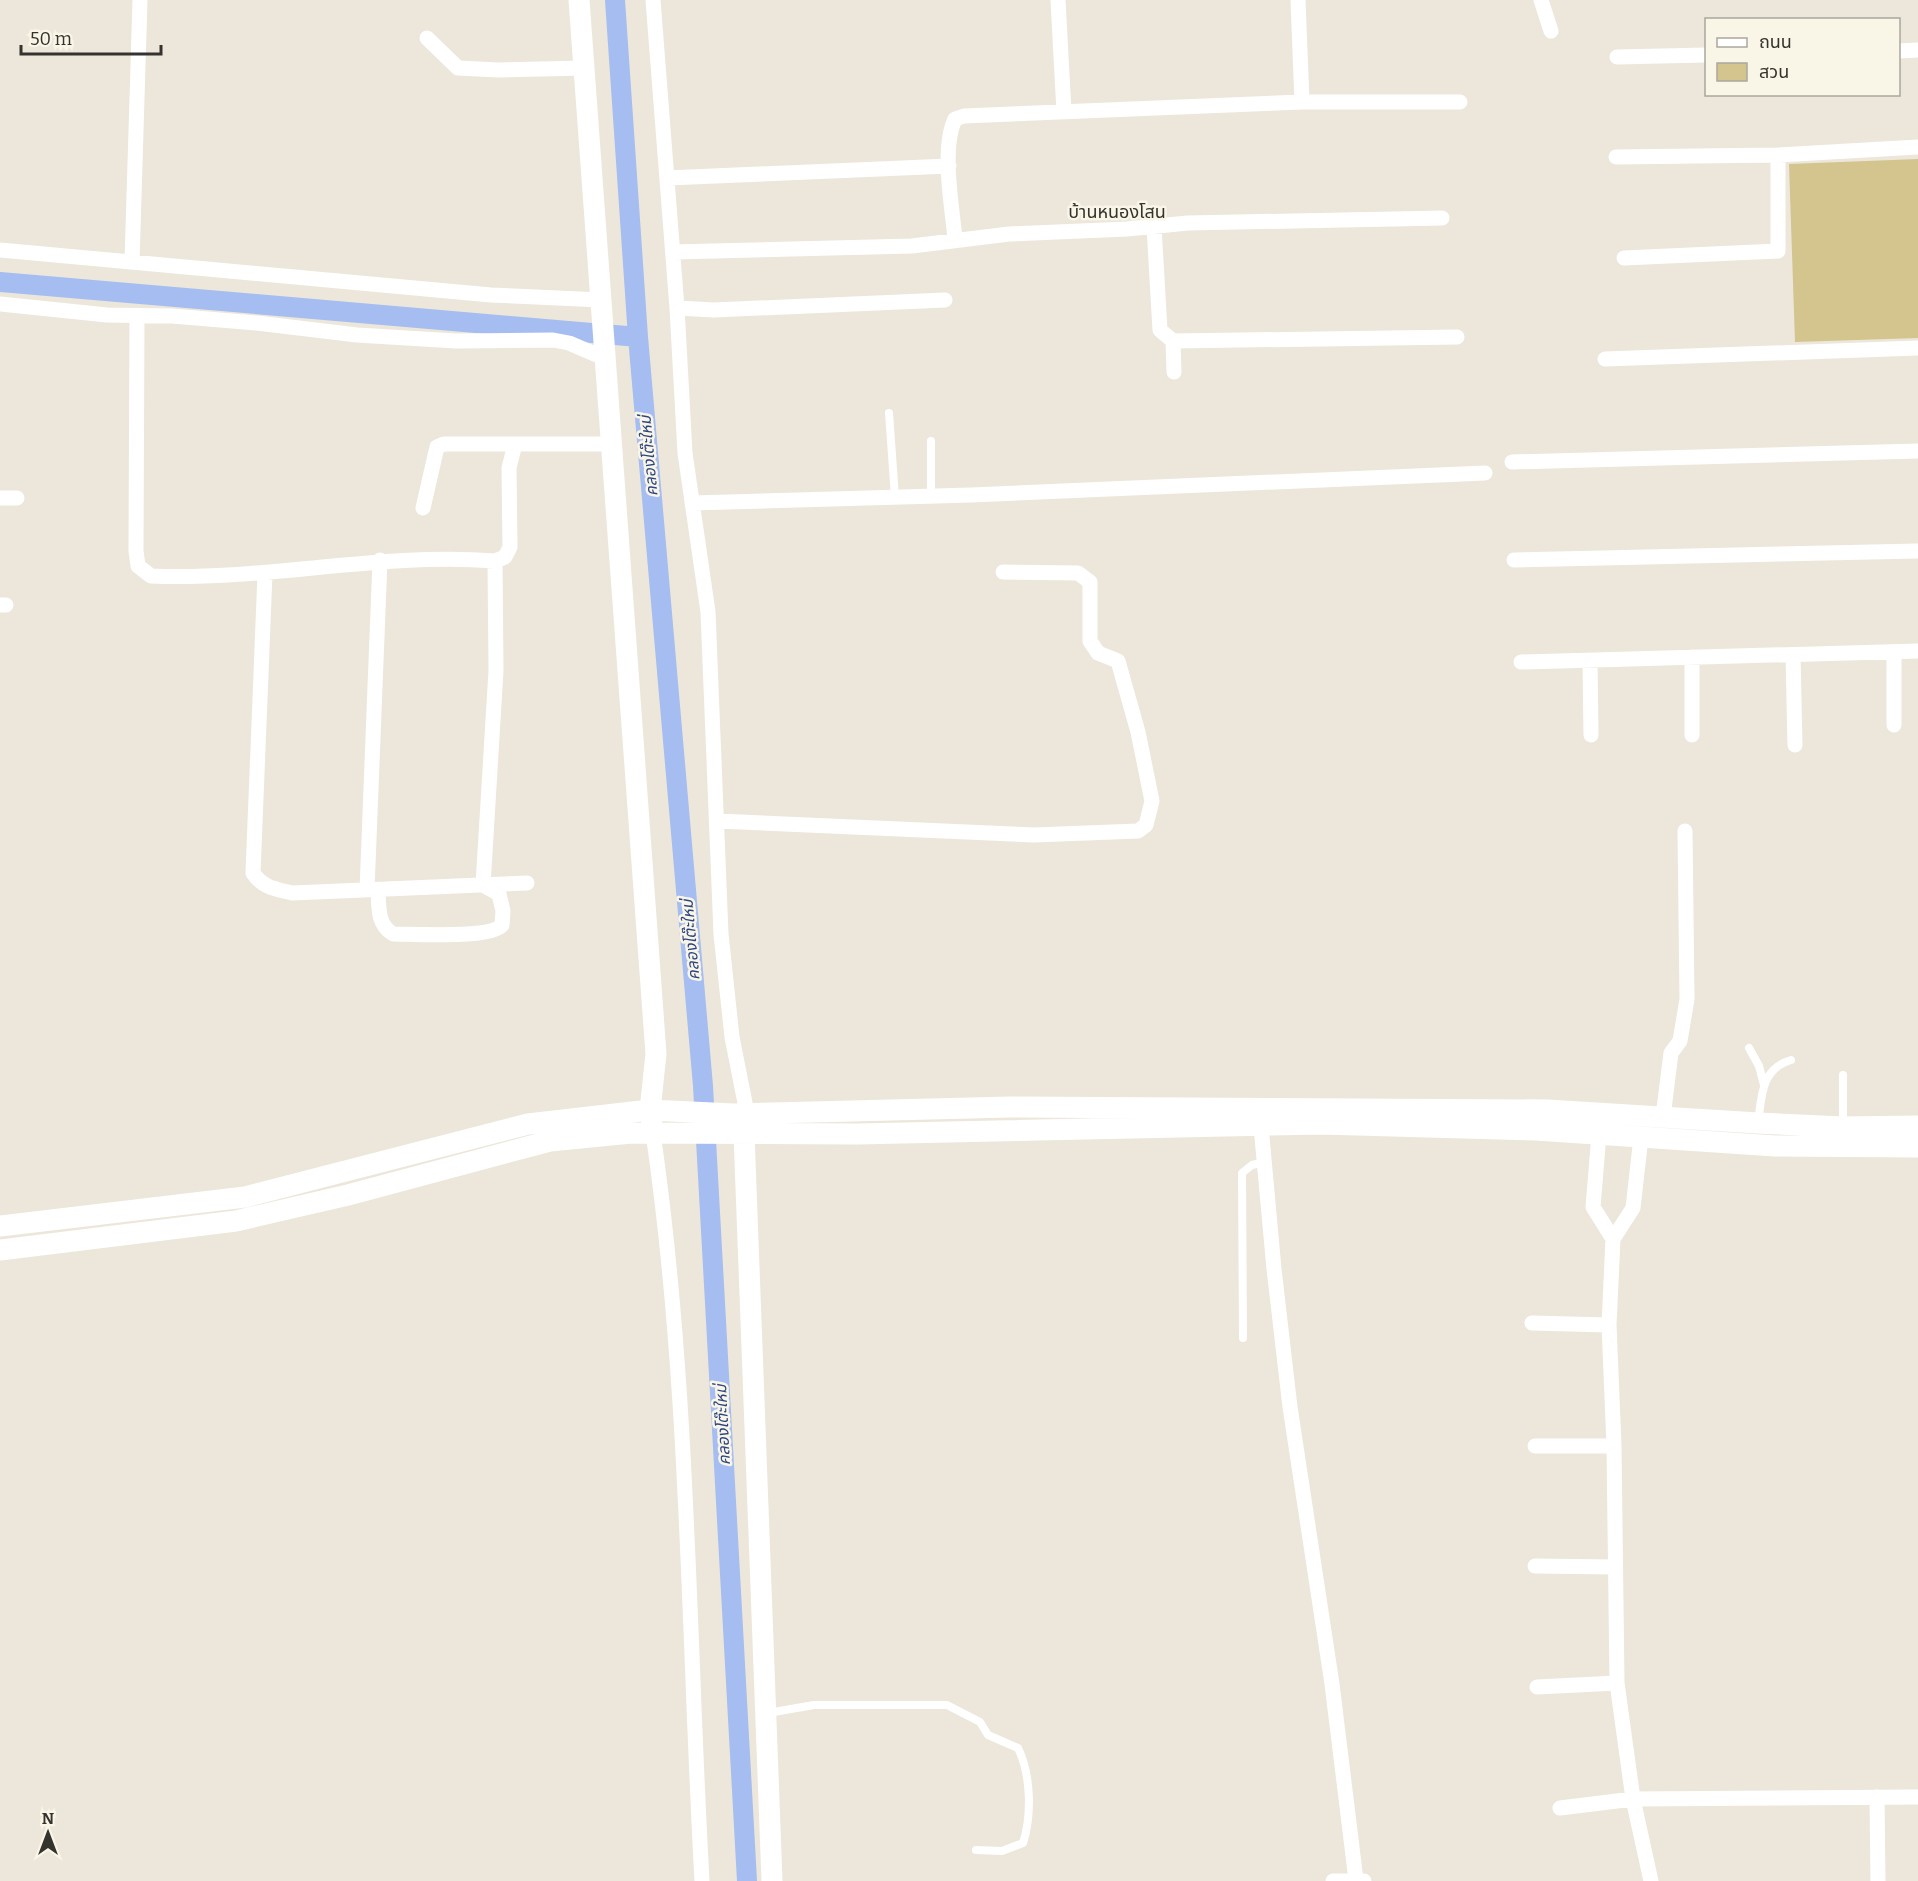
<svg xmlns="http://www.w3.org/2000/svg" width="1918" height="1881" font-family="Bitter,'Noto Sans Thai',serif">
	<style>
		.green { fill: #d4c48e }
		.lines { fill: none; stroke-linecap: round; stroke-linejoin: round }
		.canal { stroke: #a5bdf0; stroke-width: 20 }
		.lane { stroke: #fff; stroke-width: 8 }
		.street { stroke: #fff; stroke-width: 15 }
		.secondary { stroke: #fff; stroke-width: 21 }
		.labels { text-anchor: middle; stroke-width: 5; stroke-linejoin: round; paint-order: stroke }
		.water-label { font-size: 16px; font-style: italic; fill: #2b4481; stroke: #f9f5e7 }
		.quarter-label { font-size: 18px; fill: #35332e; stroke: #f9f5e7 }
	</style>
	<rect width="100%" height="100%" fill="#ece7da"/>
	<path class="green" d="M1918,159V338L1795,342L1789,164Z"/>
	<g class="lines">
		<path class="canal" d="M615,0L638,337L703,1086L747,1881
			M0,282L638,337"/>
		<path class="lane" d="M889,413L895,497
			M931,441V496
			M1749,1048L1759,1066L1764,1085
			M1758,1122C1762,1095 1761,1069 1791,1060
			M1843,1125V1075
			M1243,1338L1242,1173L1252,1165L1265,1162
			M768,1713L814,1705H947L980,1722L988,1735L1018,1748C1031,1775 1032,1815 1023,1843L1002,1851L976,1850"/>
		<path class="street" d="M653,0L677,308L685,453L708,612L721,934L732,1037L747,1113
			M1058,0L1064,112
			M1298,0L1302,102
			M1541,0L1551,31
			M427,38L458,68L498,70L584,68
			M1898,51L1918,50
			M1617,57L1706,55
			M1616,157L1778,155L1918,147
			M667,178L949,166
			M1154,227L1160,330L1173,341L1457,337
			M955,239C952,205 941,149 955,119L964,116L1302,102H1460
			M0,250L491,295L602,300
			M673,252L912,246L1009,234L1127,229L1188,223L1442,218
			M1624,258L1778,251V155
			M132,262L140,0
			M0,304L107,315L172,316L257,323L357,335L456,341L553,340L569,343L604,358
			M677,308L714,310L945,300
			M137,317L136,551L138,566L151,576C266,581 379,552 495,561L505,557L510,547L509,468L515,444H611
			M1173,341L1174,372
			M1605,359L1918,348
			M1512,462L1918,451
			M0,498H17
			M692,503L971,495L1485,473
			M423,508L437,447L444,444H515
			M1514,560L1918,551
			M265,574L253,873C263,888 276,889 292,893L527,883
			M0,605H6
			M1894,652V725
			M1793,655L1795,745
			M1692,657V735
			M1590,661L1591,735
			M1521,662L1918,651
			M717,821L1034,835L1138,831L1146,825L1152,801L1138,732L1118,661L1098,653L1090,641V582L1078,573L1003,572
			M483,885L496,671L495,561
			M367,890L380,560
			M378,890C379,908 377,924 393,934C412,934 491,939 502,925L503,911L499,894L483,885
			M1663,1117L1671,1053L1680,1041L1687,999L1685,831
			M1261,1126L1274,1269L1290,1407L1332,1684L1356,1880
			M653,1133C689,1381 688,1632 702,1881
			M1599,1134L1593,1207L1613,1239
			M1641,1137L1633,1208L1613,1239L1609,1325L1614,1446L1617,1683L1633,1799L1651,1881
			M1532,1323L1609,1325
			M1535,1446H1614
			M1535,1566L1614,1567
			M1537,1687L1617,1683
			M1877,1797L1878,1881
			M1560,1808L1633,1799L1918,1797
			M1333,1881H1364"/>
		<path class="secondary" d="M579,0L656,1054L650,1110L652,1124
			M746,1120L744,1134L772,1881
			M0,1226L245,1197L528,1124L650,1110L733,1114L1010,1107L1547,1110L1758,1123L1843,1127L1918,1126
			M0,1250L236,1221L348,1195L550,1141L631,1133L857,1134L1321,1124L1536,1130L1775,1146L1918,1147"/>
	</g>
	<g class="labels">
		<g class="water-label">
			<text transform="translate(648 456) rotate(-95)" y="6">คลองโต๊ะใหม่</text>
			<text transform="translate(690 940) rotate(-95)" y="6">คลองโต๊ะใหม่</text>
			<text transform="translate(722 1425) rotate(-93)" y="6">คลองโต๊ะใหม่</text>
		</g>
		<g class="quarter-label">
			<text x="1117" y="218">บ้านหนองโสน</text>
		</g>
	</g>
	<rect x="1705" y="18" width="195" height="78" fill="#f9f5e7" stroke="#aba79d" stroke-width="1.5"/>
	<rect x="1717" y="38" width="30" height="9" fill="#ffffff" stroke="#aba79d" stroke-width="1.5"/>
	<text x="1759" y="48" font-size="18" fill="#35332e">ถนน</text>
	<rect x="1717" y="63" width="30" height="18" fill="#d4c48e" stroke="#aba79d" stroke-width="1.5"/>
	<text x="1759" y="78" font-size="18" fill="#35332e">สวน</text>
	<g transform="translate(48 1833)" stroke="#f9f5e7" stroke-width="4.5" paint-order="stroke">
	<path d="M0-4.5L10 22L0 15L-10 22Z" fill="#35332e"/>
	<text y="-9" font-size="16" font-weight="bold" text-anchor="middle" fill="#35332e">N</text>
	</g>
	<path d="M21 45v9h140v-9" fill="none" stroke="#35332e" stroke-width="3"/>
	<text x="30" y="45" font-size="18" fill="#35332e" stroke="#f9f5e7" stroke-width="4.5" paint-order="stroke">50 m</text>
</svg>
